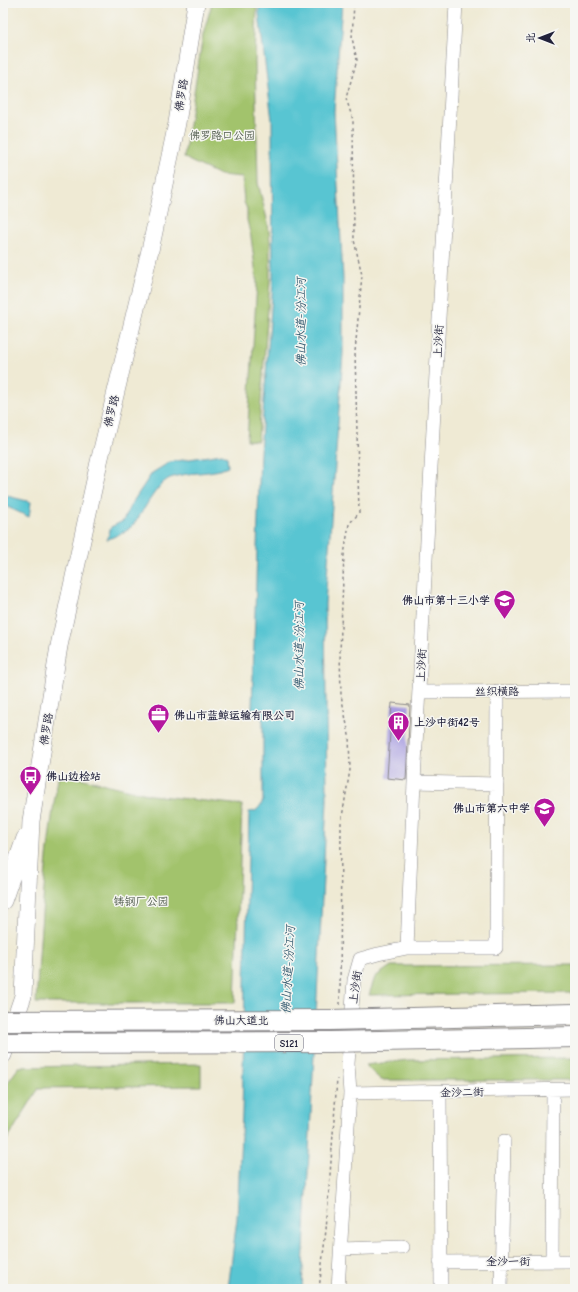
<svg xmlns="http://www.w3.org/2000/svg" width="578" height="1292" font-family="'Comic Neue','LXGW WenKai TC',sans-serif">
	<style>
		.green { fill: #a2c36c; stroke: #627254 }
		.water { fill: #59c5d2; stroke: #3e7486 }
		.building { fill: #a99ee1 }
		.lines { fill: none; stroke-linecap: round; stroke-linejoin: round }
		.minor-casing { stroke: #888688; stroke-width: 14 }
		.major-casing { stroke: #888688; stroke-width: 18 }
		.path { stroke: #888688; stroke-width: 1.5; stroke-dasharray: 3 3; stroke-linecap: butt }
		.minor { stroke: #fff; stroke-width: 13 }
		.major { stroke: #fff; stroke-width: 17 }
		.highway-bridge-casing { stroke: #888688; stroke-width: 22; stroke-linecap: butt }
		.highway-bridge { stroke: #fff; stroke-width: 20 }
		.labels { text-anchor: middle; stroke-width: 3; stroke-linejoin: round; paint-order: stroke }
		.shield { fill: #f6f6f2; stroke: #626272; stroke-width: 1 }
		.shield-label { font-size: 10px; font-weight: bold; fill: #22223b }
		.street-label { font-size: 11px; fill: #22223b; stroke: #f6f6f2 }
		.park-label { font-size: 11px; fill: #4f5a4c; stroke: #f6f6f2 }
		.poi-label { font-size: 11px; font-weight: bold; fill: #22223b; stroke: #f6f6f2; text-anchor: start }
		.water-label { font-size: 12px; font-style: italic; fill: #355b70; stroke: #f6f6f2 }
	</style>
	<rect width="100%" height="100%" fill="#f6f6f2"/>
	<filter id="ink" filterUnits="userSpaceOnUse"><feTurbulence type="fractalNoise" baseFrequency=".025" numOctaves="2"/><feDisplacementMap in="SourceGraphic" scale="8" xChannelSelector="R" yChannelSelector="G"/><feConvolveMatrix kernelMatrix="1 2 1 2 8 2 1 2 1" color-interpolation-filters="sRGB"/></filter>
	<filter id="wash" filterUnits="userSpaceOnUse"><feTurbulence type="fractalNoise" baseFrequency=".012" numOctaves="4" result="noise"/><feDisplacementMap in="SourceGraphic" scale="16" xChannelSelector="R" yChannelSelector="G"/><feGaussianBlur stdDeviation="0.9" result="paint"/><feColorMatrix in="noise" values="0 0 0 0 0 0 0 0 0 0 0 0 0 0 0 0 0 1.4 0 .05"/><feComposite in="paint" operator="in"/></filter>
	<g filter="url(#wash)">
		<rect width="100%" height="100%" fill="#efead4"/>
		<path class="green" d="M212,3H257L255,61L258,183L268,223L270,240V282L258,441L247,440L257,283L251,237L247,220V209L244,202L242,177L220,175L190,161L184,157L203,35Z
			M59,773L151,795L242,805L235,1003H36C41,926 45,849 59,773Z
			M575,965V993L369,995L375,977L391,966Z
			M575,1058V1080H381L365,1065L408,1060Z
			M201,1064V1086L39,1088L3,1146V1089L19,1067Z"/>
		<path class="water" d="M259,3H342L334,111L343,279V354L325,604L327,800L302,1289H228L237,1219L242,1114L249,812C257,812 259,808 263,801V721L259,713L252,709L260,453L273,282L272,120L259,14Z
			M222,454L227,457L228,467C210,475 189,471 170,478C155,485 143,514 132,526C126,532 114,536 107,540L111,527L123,521L134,500L152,473L170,462Z
			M3,494L11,497L31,502L29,517L3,505Z"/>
		<g id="blocks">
			<path class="building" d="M392,703L410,705L406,780L387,778Z"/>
		</g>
	</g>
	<g filter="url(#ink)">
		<use href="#blocks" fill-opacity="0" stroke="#888688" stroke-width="1"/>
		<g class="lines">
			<defs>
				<path id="minor" d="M419,692L575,691
					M414,782L497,784
					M407,948H496L497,691
					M440,1092L441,1289
					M350,1093L575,1089
					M341,1249L402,1247
					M552,1261L553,1090
					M440,1262L575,1261
					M338,1289L350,1093L348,1064L354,980L360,959L378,954L407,948L414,782L456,3
					M501,1289L504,1141"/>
				<path id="major" d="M3,901L25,838
					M3,1055L23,996L31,821L59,646L99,462L151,246L177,123L196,3"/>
			</defs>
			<use href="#minor" class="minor-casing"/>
			<use href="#major" class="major-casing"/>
			<path class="path" d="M340,1005L341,823L350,770L349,735L341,695L340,652L344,555L349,524L359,513L355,352L362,275L354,240L353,120L346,98L357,60L352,38L354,3
				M319,1289L326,1230L337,1079"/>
			<use href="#minor" class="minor"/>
			<use href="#major" class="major"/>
			<defs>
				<path id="highway-bridge" d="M3,1021L330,1020L575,1014
					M3,1043L330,1042L575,1037"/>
			</defs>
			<use href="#highway-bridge" class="highway-bridge-casing"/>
			<use href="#highway-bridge" class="highway-bridge"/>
		</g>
	</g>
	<defs>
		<symbol id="school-pin" viewBox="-11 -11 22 30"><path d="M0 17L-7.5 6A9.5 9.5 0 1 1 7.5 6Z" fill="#b5179e" stroke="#f6f6f2"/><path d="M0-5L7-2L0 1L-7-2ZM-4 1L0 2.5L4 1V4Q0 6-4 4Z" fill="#fff"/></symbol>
		<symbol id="office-pin" viewBox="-11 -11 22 30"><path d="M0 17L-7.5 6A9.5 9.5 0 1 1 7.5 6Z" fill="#b5179e" stroke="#f6f6f2"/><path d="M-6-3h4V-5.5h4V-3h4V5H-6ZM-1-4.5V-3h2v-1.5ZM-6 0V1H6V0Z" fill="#fff"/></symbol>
		<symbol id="building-pin" viewBox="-11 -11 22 30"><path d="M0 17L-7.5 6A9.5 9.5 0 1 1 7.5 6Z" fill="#b5179e" stroke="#f6f6f2"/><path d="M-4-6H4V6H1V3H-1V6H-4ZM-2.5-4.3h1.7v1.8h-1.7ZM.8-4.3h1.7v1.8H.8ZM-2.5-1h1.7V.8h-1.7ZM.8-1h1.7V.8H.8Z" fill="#fff"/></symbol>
		<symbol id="bus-pin" viewBox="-11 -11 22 30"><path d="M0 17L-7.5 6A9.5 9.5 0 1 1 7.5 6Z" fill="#b5179e" stroke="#f6f6f2"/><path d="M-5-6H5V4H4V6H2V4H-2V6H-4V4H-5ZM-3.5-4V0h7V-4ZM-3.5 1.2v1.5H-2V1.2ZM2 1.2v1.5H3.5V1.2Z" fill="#fff"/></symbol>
	</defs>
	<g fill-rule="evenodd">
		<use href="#school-pin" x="492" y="588" width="25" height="34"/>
		<use href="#office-pin" x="146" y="702" width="25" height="34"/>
		<use href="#building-pin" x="386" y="710" width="25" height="34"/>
		<use href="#bus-pin" x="18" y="764" width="25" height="34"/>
		<use href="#school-pin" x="532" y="796" width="25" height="34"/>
	</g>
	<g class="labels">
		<rect class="shield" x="275" y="1035" width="28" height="16" rx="3"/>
		<g class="shield-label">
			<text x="289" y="1047">S121</text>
		</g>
		<g class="street-label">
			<text transform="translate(181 95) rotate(-81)" y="4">佛罗路</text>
			<text transform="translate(438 341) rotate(-87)" y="4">上沙街</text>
			<text transform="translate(111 411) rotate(-76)" y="4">佛罗路</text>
			<text transform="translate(421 665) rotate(-87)" y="4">上沙街</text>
			<text x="497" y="695">丝织横路</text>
			<text transform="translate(46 729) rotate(-81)" y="4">佛罗路</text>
			<text transform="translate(355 987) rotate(-82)" y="4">上沙街</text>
			<text x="241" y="1024">佛山大道北</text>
			<text transform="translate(462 1092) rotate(-1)" y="4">金沙二街</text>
			<text x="508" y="1265">金沙一街</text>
		</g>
		<g class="park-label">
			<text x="222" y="139">佛罗路口公园</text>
			<text x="141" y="905">铸钢厂公园</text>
		</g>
		<g class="poi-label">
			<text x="490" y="604" text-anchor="end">佛山市第十三小学</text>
			<text x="174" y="719">佛山市蓝鲸运输有限公司</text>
			<text x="414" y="726">上沙中街42号</text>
			<text x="46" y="780">佛山边检站</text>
			<text x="530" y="812" text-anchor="end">佛山市第六中学</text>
		</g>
		<g class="water-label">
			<text transform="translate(301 322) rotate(-90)" y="4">佛山水道-汾江河</text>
			<text transform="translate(299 646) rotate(-90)" y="4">佛山水道-汾江河</text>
			<text transform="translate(288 970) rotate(-87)" y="4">佛山水道-汾江河</text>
		</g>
	</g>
	<rect width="578" height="1292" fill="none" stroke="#f6f6f2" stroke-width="16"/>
	<g transform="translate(540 38) rotate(270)" stroke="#f6f6f2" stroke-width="3" paint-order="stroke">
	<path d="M0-3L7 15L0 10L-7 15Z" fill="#22223b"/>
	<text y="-6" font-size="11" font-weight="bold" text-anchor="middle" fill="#22223b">北</text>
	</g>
</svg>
